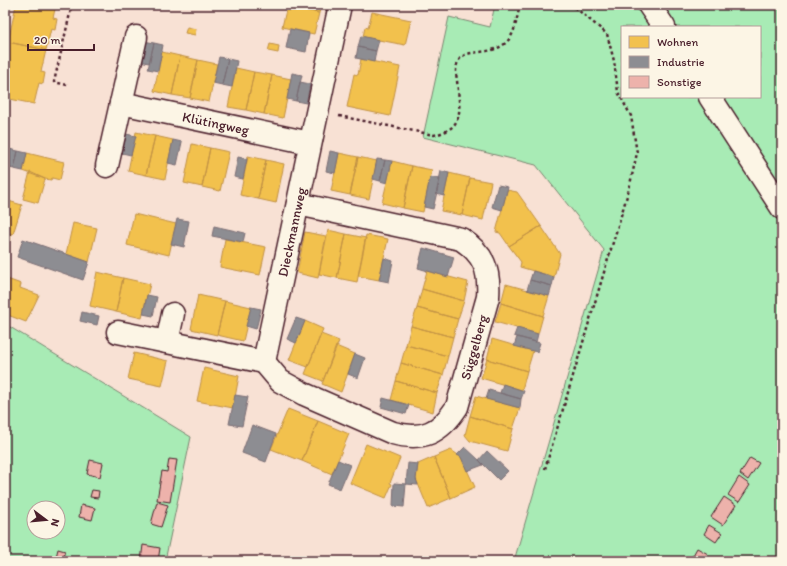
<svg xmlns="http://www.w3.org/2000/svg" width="787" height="566" font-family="Itim,sans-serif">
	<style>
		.green { fill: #a8ebb5; stroke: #798570; fill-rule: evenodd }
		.homes { fill: #f2c14e; stroke: #c09044 }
		.industry { fill: #8d8d92; stroke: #796c73 }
		.building { fill: #edb2ab; stroke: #4a1f2b }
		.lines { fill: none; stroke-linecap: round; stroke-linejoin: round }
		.minor-casing { stroke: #4a1f2b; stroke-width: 25 }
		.path { stroke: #4a1f2b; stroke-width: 2.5; stroke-dasharray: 3 3; stroke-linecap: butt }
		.minor { stroke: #fcf5e5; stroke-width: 22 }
		.labels { text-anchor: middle; stroke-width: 4; stroke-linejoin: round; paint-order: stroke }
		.street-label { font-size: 14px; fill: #4a1f2b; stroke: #fcf5e5 }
	</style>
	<rect width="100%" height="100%" fill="#f8e1d4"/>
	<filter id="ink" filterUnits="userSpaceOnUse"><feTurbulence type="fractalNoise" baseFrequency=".025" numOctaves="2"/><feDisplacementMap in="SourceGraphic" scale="8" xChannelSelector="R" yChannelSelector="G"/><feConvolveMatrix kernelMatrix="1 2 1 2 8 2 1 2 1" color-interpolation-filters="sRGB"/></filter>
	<g filter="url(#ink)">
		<path class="green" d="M495,5H782V561H514L604,250L536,165L423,137L449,17L490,27ZM622,27H760V97H622Z
			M5,324L191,437L165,561H5ZM34,508H58V532H34Z"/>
		<path class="homes" d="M16,5H56L53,18L57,19L55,30L51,29L46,50L8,42Z
			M287,5H321L319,13Z
			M287,6L319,13L314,34L282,27Z
			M372,12L411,20L405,45L363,37L365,27L368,28Z
			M187,27L196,29L195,35L185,33Z
			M8,42L46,50L41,72L45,73L43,84L39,83L34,104L5,98V56Z
			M270,44L279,46L278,53L268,51Z
			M162,52L180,56L172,95L154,91Z
			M180,56L198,60L190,98L172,95Z
			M361,59L400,67L390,116L347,107L354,74L358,75Z
			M198,60L217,64L209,102L190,98Z
			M236,68L254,72L246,110L228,107Z
			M254,72L272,75L264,114L246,110Z
			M272,75L291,79L283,118L264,114Z
			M136,132L155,136L146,175L128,171Z
			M155,136L173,140L165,179L146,175Z
			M192,144L210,148L202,187L184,183Z
			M210,148L229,152L220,191L202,187Z
			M27,153L64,162L60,180L52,178L51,180L45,179L23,171Z
			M339,153L358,157L350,195L331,191Z
			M248,156L266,160L258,199L240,195Z
			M358,157L377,161L369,199L350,195Z
			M266,160L284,164L276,203L258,199Z
			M392,161L412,166L403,208L382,203Z
			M412,166L432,170L423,212L403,208Z
			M30,172L45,179L38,203L23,199Z
			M449,173L470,178L462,215L441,211Z
			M470,178L491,182L483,220L462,215Z
			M507,190L517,192L541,226L509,246L500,233L496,232Z
			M5,200L22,205L13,234L5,232Z
			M134,214L176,224L169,255L127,245Z
			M73,223L97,228L89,262L66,254Z
			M541,226L560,254L554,277L520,267L521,262L509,246Z
			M328,230L346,234L337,278L319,274Z
			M5,232L11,234L5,254Z
			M305,232L326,236L318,278L297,273Z
			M346,234L366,238L357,282L337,278Z
			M366,235L388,239L379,280L358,276Z
			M225,239L266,247L260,275L220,267Z
			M427,271L468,282L464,301L422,289Z
			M97,272L123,278L116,312L90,306Z
			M123,278L150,284L142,318L116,312Z
			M7,279L21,284L20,288L39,295L26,322L5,314V285Z
			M506,284L549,296L543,316L501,303Z
			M422,289L464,301L458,319L417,308Z
			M198,295L225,301L217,335L191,329Z
			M225,301L251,307L243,341L217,335Z
			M501,303L543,316L538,334L495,322Z
			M417,308L458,319L453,337L411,326Z
			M305,321L323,329L308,367L289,360Z
			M411,326L453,337L448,356L406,345Z
			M321,334L339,341L323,381L305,374Z
			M492,339L533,351L527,371L487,359Z
			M406,345L448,356L443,375L401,363Z
			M336,346L355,354L341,392L322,384Z
			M134,353L168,361L162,386L128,379Z
			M487,359L527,371L522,390L481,378Z
			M401,363L443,375L437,393L396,381Z
			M204,368L239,376L233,408L197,401Z
			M396,381L437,393L433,412L391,400Z
			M476,396L520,408L513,429L470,416Z
			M288,409L318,421L302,461L271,449Z
			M470,416L513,429L507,451L470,441L465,435Z
			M318,421L349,434L332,474L302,461Z
			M366,444L400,458L390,483L392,484L386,498L350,483Z
			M451,450L461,457L475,487L451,498L434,457Z
			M434,457L451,498L428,508L416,479L418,464Z"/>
		<path class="industry" d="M290,29L309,33L306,52L286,48Z
			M361,36L379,40L376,51L358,47Z
			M144,41L154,43L149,63L140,61Z
			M154,43L163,45L158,71L148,69Z
			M358,47L376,51L374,62L356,58Z
			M219,57L228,59L222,85L213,83Z
			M228,59L237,61L232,87L222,85Z
			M292,73L302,75L296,101L287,99Z
			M300,82L310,84L306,103L296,101Z
			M126,134L136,136L131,155L122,153Z
			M173,140L182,142L177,165L168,163Z
			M5,148L9,149L5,164Z
			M9,149L18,151L14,169L5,167Z
			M18,151L27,153L23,171L14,169Z
			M330,151L339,153L335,173L326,171Z
			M238,157L247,159L243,179L234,177Z
			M377,159L385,160L380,181L373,179Z
			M385,160L392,161L387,183L380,181Z
			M441,171L449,173L444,196L436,194Z
			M430,177L440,179L433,209L424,207Z
			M498,185L508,187L502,210L492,207Z
			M177,219L189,221L184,247L171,244Z
			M214,226L245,233L243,242L212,236Z
			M23,239L89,262L83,280L17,257Z
			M423,248L454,257L448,277L418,268Z
			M384,258L393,261L389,282L379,280Z
			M533,271L554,277L552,286L530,280Z
			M530,280L552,286L549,296L527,290Z
			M147,295L157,297L153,316L143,314Z
			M251,307L261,309L256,329L246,326Z
			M82,312L99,316L97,325L80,321Z
			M296,318L305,321L296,343L287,339Z
			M517,328L538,334L536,342L514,336Z
			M517,337L540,343L537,352L514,346Z
			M355,354L365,358L358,378L348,374Z
			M503,384L524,391L521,399L500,393Z
			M489,390L521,399L520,408L486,399Z
			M235,395L248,397L242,426L229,424Z
			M383,398L409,405L406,414L381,407Z
			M252,425L276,434L266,462L242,453Z
			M465,447L479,460L483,465L467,471L461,457L457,455Z
			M487,451L508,471L499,480L479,460Z
			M338,460L350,465L340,489L328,484Z
			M408,463L418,464L416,479L418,485L406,484Z
			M394,483L406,484L404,507L393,506Z"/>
		<path class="building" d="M750,458L759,463L748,480L740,474Z
			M169,459L177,460L170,502L157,500L162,471L167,472Z
			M90,460L103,463L100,477L87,474Z
			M739,477L750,485L739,502L728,495Z
			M92,490L99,491L98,498L90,497Z
			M724,497L736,505L723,525L711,517Z
			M157,502L168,505L161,527L151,524Z
			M81,505L95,508L92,520L79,517Z
			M709,525L722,533L716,542L704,534Z
			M143,545L160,548L158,561H141Z
			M697,548L708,554L705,561H695L691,559Z
			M58,549L65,551L63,557L77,561H55Z"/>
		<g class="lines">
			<defs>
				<g id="minor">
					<path d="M649,5L664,27"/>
					<path d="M710,97L782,208"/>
					<path id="s1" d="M121,103L310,143"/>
					<path d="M107,166L136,37"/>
					<path d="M118,332L264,362"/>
					<path d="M167,342L173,314"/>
					<path id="s2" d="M264,362L280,381L304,394L393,433C423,441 440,433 457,407L488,297C490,270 484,254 461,239L298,204"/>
					<path id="s3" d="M264,362L340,5"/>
				</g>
			</defs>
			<use href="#minor" class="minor-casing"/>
			<path class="path" d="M67,85L54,82L72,5
				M339,116L434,135C467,128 459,107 457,80C456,74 455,68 458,62C465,45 494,60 510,38C516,29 517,16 520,5
				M545,469L629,189L637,153L631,116L618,92L614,61L607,34L572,5"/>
			<use href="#minor" class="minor"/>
		</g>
	</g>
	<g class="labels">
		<g class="street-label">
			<text dy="5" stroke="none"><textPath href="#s1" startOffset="97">Klütingweg</textPath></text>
			<text dy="5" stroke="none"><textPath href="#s3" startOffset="133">Dieckmannweg</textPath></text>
			<text dy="5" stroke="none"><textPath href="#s2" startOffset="287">Süggelberg</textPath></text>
		</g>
	</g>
	<rect width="787" height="566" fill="none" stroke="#fcf5e5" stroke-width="20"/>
	<rect x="10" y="10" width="767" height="546" fill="none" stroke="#4a1f2b" stroke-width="1.5" filter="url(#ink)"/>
	<rect x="621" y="26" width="140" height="72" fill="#fcf5e5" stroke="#b59f9b"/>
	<rect x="629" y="36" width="20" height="12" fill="#f2c14e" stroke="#b59f9b"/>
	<text x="657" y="46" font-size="12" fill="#4a1f2b">Wohnen</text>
	<rect x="629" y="56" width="20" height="12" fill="#8d8d92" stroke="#b59f9b"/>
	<text x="657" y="66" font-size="12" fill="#4a1f2b">Industrie</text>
	<rect x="629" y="76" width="20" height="12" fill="#edb2ab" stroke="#b59f9b"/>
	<text x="657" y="86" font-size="12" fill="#4a1f2b">Sonstige</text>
	<g transform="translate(46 520) rotate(106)"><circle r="19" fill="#fcf5e5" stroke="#b59f9b"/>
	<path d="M0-3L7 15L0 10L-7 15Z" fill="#4a1f2b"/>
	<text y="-6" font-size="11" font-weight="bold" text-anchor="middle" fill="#4a1f2b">N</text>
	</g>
	<path d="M28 44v6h66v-6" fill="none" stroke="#4a1f2b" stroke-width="2"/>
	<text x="34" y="44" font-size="12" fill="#4a1f2b" stroke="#fcf5e5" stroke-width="3" paint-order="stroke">20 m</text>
</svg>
